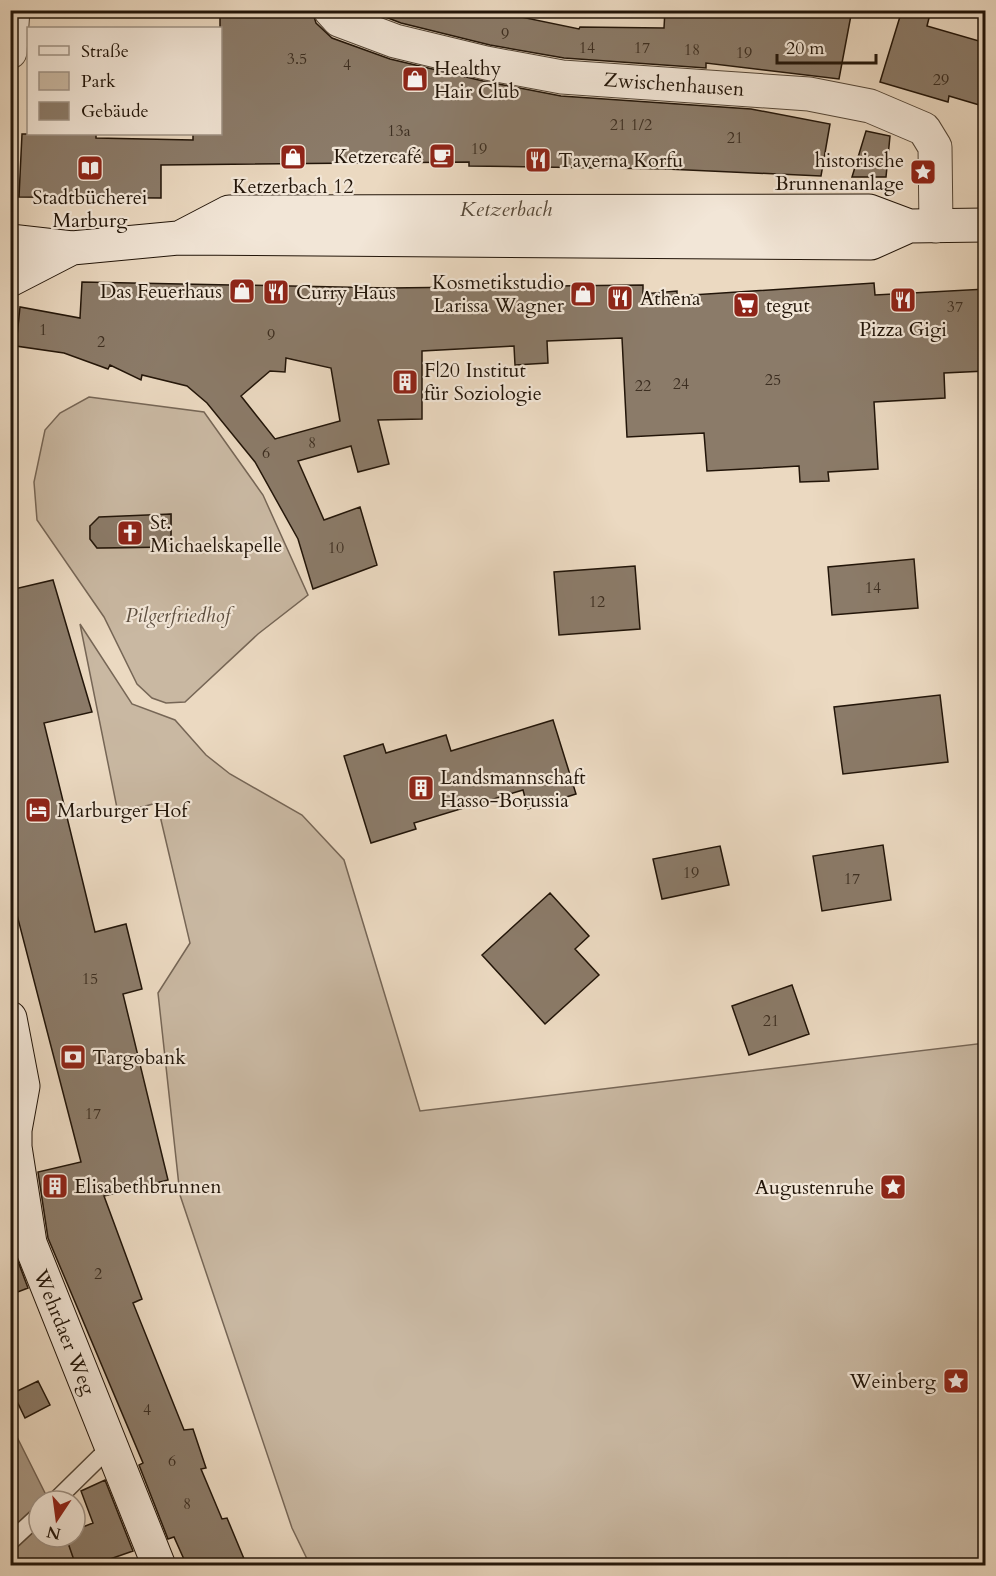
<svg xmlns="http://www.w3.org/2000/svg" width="996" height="1576" font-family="Cardo,serif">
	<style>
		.green { fill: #c9b8a2; stroke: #766656; stroke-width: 1.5; fill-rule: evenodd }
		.water { fill: #a79682; stroke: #726252; stroke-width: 1.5 }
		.building { fill: #8b7b69; stroke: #221509; stroke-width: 1.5; fill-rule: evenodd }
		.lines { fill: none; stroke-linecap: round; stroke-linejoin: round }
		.lane-casing { stroke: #544637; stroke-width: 19 }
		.street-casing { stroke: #544637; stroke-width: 35 }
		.secondary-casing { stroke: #221509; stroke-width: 35 }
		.lane { stroke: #f2e6d7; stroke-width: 16 }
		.street { stroke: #f2e6d7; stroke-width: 33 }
		.secondary { stroke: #f2e6d7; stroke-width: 33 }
		.labels { text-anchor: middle; stroke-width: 4.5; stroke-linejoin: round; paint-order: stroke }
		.number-label { font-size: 16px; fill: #3c2e21 }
		.poi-label { font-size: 20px; fill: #221509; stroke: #f2e6d7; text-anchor: start }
		.street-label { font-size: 20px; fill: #221509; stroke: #f2e6d7 }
		.park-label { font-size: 20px; font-style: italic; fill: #5c4e3f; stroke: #f2e6d7 }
		.water-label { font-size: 21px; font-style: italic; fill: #574939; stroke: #f2e6d7 }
	</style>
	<rect width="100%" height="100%" fill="#ebd9c1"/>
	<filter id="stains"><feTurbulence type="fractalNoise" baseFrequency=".00333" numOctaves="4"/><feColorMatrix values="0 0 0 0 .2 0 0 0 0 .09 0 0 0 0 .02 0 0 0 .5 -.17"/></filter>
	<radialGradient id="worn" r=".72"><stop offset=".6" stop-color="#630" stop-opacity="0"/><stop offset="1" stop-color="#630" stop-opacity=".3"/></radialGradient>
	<path class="green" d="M89,397L204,412L263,495L308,595L258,634L185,702L166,703L152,698L137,684L104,617L37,520L34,482L45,430L60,413ZM171,514V547L97,548L90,539V526Z
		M80,624L132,704L175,720L206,755L230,774L302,815L344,860L420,1111L985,1043V1565H310L292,1528L180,1195L158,993L190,943L157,803L118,813Z"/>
	<path class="water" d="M10,1423L49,1501H39V1537H66L76,1565H20L11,1549Z"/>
	<path class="building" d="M220,10H312L316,23L332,38L390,59L483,81L561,96L751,109L830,124L821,176L666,169L469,166V162L161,165V198L19,197L22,134H96V138L193,140V134H220Z
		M367,10H523L521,17L579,29L580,27L664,28L665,10H852L839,79L706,63V68L564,58L490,45L401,23Z
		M902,10H931L927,26L986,43V107L949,96L948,102L880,82Z
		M866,131L890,136L886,177H852Z
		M82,282L389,288L643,285V294L677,291V296L874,283L875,295L986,289V371L944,373L945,398L874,402L878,469L828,472L829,481L800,482L799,466L707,471L704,433L627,437L622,338L547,341L548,363L515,365L514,346L422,351V419L378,420L389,464L358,472L351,446L298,461L324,520L360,507L377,565L313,589L298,539L255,462L207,403L187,386L142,375L141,380L110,365L108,369L64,353L16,346L20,307L80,318ZM286,358L331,368L340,421L275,439L241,396L270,371L285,372Z
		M171,514V547L97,548L90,539V526L99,517Z
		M914,559L918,608L832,615L828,567Z
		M635,566L640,629L559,635L554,572Z
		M53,580L92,712L44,723L95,932L126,924L142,989L123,994L168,1180L104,1196L142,1299L133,1303L184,1430L193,1429L206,1468L201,1469L222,1519L227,1518L247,1566H187L174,1537L168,1539L139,1465L143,1463L48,1238L38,1172L81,1162L10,888V590Z
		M940,695L948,762L843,774L834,707Z
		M553,720L576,794L528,809L523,790L414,823L416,829L371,843L344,756L383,744L386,753L446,735L451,751Z
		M883,845L891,900L822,911L813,856Z
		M720,846L729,885L662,899L653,859Z
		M550,893L589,936L575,949L599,975L545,1024L482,955Z
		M792,985L809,1034L749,1055L732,1006Z
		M10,1240L28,1288L10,1295Z
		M38,1381L50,1405L25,1418L13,1393Z
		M105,1480L133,1551L90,1566H76L66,1537H75V1530L93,1523L81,1491Z"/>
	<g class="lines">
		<defs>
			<path id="lane" d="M55,1501L111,1446
				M10,1542L39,1515"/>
			<path id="street" d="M330,10L339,20L395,41L486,63L562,77L809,94L870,106L924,129L935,147L936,226
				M10,52L13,10"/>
			<path id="secondary" d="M183,236L229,212L869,211L909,226L986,225
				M10,241L72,248L178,238L871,243L909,226
				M10,280L72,248
				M10,1018L23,1086L15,1130V1147L30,1243L159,1566"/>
		</defs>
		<use href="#lane" class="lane-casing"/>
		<use href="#street" class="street-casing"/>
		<use href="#secondary" class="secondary-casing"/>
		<use href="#lane" class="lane"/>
		<use href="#street" class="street"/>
		<use href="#secondary" class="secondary"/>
	</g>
	<defs>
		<symbol id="shop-square" viewBox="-11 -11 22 22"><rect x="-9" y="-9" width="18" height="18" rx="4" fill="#8f2418" stroke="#f2e6d7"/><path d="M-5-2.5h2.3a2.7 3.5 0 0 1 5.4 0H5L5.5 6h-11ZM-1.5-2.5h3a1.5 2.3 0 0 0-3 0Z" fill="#fff"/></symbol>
		<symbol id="cafe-square" viewBox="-11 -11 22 22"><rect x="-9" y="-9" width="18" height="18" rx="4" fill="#8f2418" stroke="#f2e6d7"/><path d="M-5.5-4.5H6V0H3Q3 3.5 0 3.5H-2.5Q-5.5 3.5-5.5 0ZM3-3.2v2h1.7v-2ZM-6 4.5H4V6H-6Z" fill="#fff"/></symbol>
		<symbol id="restaurant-square" viewBox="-11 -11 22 22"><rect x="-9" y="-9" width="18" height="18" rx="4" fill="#8f2418" stroke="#f2e6d7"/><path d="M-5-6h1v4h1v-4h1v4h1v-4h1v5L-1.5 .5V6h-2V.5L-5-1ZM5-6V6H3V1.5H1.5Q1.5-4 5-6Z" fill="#fff"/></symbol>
		<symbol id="library-square" viewBox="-11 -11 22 22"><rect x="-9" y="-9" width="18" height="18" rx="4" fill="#8f2418" stroke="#f2e6d7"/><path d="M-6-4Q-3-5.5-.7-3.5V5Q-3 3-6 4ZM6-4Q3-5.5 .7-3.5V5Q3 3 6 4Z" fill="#fff"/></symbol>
		<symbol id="sight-square" viewBox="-11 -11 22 22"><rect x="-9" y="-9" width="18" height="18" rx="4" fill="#8f2418" stroke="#f2e6d7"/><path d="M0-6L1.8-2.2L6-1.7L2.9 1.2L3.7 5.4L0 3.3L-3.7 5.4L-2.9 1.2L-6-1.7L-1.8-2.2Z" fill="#fff"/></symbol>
		<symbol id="supermarket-square" viewBox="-11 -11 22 22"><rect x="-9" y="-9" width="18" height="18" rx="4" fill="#8f2418" stroke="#f2e6d7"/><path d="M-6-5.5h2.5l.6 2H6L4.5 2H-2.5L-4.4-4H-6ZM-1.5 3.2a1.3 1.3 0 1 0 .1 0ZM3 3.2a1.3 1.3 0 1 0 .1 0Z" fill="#fff"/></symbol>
		<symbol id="building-square" viewBox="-11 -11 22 22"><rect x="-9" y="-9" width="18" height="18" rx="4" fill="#8f2418" stroke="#f2e6d7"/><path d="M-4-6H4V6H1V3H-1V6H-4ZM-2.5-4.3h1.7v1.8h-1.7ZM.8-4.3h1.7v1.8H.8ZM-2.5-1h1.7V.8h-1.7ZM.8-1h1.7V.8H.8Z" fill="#fff"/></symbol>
		<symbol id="church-square" viewBox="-11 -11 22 22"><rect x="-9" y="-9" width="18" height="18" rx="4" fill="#8f2418" stroke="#f2e6d7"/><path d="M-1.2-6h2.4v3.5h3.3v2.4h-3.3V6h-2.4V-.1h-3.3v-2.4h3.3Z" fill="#fff"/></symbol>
		<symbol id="hotel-square" viewBox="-11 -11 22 22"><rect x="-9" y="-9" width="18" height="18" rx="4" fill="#8f2418" stroke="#f2e6d7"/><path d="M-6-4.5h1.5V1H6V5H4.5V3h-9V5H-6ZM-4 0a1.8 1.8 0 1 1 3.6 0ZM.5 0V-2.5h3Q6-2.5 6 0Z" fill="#fff"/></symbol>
		<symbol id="bank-square" viewBox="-11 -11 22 22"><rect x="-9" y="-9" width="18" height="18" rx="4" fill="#8f2418" stroke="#f2e6d7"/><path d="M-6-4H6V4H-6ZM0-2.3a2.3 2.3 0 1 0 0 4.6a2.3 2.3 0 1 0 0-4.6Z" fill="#fff"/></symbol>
	</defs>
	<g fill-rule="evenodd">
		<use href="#shop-square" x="400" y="64" width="30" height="30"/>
		<use href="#cafe-square" x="427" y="141" width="30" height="30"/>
		<use href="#shop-square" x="278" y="142" width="30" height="30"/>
		<use href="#restaurant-square" x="523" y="145" width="30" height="30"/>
		<use href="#library-square" x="75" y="153" width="30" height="30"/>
		<use href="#sight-square" x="908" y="157" width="30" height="30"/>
		<use href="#shop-square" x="227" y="276" width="30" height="30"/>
		<use href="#restaurant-square" x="261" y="277" width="30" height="30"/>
		<use href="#shop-square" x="568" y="279" width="30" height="30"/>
		<use href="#restaurant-square" x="605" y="283" width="30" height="30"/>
		<use href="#restaurant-square" x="888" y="285" width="30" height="30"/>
		<use href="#supermarket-square" x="731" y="290" width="30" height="30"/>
		<use href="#building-square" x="390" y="367" width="30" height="30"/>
		<use href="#church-square" x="115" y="518" width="30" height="30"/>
		<use href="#building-square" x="406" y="773" width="30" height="30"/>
		<use href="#hotel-square" x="23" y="795" width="30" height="30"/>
		<use href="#bank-square" x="58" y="1042" width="30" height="30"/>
		<use href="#building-square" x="40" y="1171" width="30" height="30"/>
		<use href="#sight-square" x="878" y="1172" width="30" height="30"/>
		<use href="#sight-square" x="941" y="1366" width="30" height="30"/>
	</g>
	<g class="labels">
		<g class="number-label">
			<text x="505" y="39">9</text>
			<text x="587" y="53">14</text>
			<text x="642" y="53">17</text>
			<text x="692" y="55">18</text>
			<text x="744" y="58">19</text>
			<text x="297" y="64">3.5</text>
			<text x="347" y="70">4</text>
			<text x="941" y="85">29</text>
			<text x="631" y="130">21 1/2</text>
			<text x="399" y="136">13a</text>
			<text x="735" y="143">21</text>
			<text x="479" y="154">19</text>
			<text x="955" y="312">37</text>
			<text x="43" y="335">1</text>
			<text x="271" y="340">9</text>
			<text x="101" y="347">2</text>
			<text x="773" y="385">25</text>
			<text x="681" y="389">24</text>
			<text x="643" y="391">22</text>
			<text x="312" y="448">8</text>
			<text x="266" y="458">6</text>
			<text x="336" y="553">10</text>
			<text x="873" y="593">14</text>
			<text x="597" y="607">12</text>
			<text x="691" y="878">19</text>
			<text x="852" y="884">17</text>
			<text x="90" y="984">15</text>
			<text x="771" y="1026">21</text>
			<text x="93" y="1119">17</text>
			<text x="98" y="1279">2</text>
			<text x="147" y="1415">4</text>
			<text x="172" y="1466">6</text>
			<text x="187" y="1509">8</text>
		</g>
		<g class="poi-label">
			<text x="434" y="75">Healthy<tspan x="434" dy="23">Hair Club</tspan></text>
			<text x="422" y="163" text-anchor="end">Ketzercafé</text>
			<text x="558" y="167">Taverna Korfu</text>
			<text x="904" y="167" text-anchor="end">historische<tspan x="904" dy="23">Brunnenanlage</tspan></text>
			<text x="293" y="193" text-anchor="middle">Ketzerbach 12</text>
			<text x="90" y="204" text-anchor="middle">Stadtbücherei<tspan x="90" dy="23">Marburg</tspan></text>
			<text x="564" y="289" text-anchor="end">Kosmetikstudio<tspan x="564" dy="23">Larissa Wagner</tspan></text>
			<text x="222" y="298" text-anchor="end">Das Feuerhaus</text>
			<text x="296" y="299">Curry Haus</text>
			<text x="640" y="305">Athena</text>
			<text x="766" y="312">tegut</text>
			<text x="903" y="336" text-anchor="middle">Pizza Gigi</text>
			<text x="424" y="377">F|20 Institut<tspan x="424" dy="23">für Soziologie</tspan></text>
			<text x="150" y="529">St.<tspan x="150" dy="23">Michaelskapelle</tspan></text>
			<text x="440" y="784">Landsmannschaft<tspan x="440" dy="23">Hasso-Borussia</tspan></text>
			<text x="57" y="817">Marburger Hof</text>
			<text x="92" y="1064">Targobank</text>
			<text x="74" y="1193">Elisabethbrunnen</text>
			<text x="874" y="1194" text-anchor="end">Augustenruhe</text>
			<text x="936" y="1388" text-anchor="end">Weinberg</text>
		</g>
		<g class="street-label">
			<text transform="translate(674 84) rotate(4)" y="7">Zwischenhausen</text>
			<text transform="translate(65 1332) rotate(68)" y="7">Wehrdaer Weg</text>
		</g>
		<g class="park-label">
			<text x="178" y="622">Pilgerfriedhof</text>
		</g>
		<g class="water-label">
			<text x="506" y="216">Ketzerbach</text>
		</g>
	</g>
	<rect width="996" height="1576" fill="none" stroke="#ebd9c1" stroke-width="36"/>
	<rect x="12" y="12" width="972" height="1552" fill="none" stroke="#221509" stroke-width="3"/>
	<rect x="18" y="18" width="960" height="1540" fill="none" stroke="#221509" stroke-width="1.5"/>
	<rect x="27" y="27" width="195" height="108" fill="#f2e6d7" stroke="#9f9285" stroke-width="1.5"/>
	<rect x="39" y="46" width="30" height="9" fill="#f2e6d7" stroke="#9f9285" stroke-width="1.5"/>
	<text x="81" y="57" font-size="18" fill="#221509">Straße</text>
	<rect x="39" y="72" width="30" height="18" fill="#c9b8a2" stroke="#9f9285" stroke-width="1.5"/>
	<text x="81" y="87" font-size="18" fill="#221509">Park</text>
	<rect x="39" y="102" width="30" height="18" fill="#8b7b69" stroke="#9f9285" stroke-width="1.5"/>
	<text x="81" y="117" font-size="18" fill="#221509">Gebäude</text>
	<g transform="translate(57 1519) rotate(193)"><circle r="28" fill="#f2e6d7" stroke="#9f9285" stroke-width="1.5"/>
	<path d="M0-4.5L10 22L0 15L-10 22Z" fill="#8f2418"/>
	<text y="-9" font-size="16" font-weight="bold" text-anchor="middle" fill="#221509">N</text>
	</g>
	<path d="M777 54v9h99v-9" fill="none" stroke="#221509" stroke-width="3"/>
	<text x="786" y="54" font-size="18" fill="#221509" stroke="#f2e6d7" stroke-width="4.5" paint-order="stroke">20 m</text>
	<rect width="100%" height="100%" filter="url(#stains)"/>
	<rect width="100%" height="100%" fill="url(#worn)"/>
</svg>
